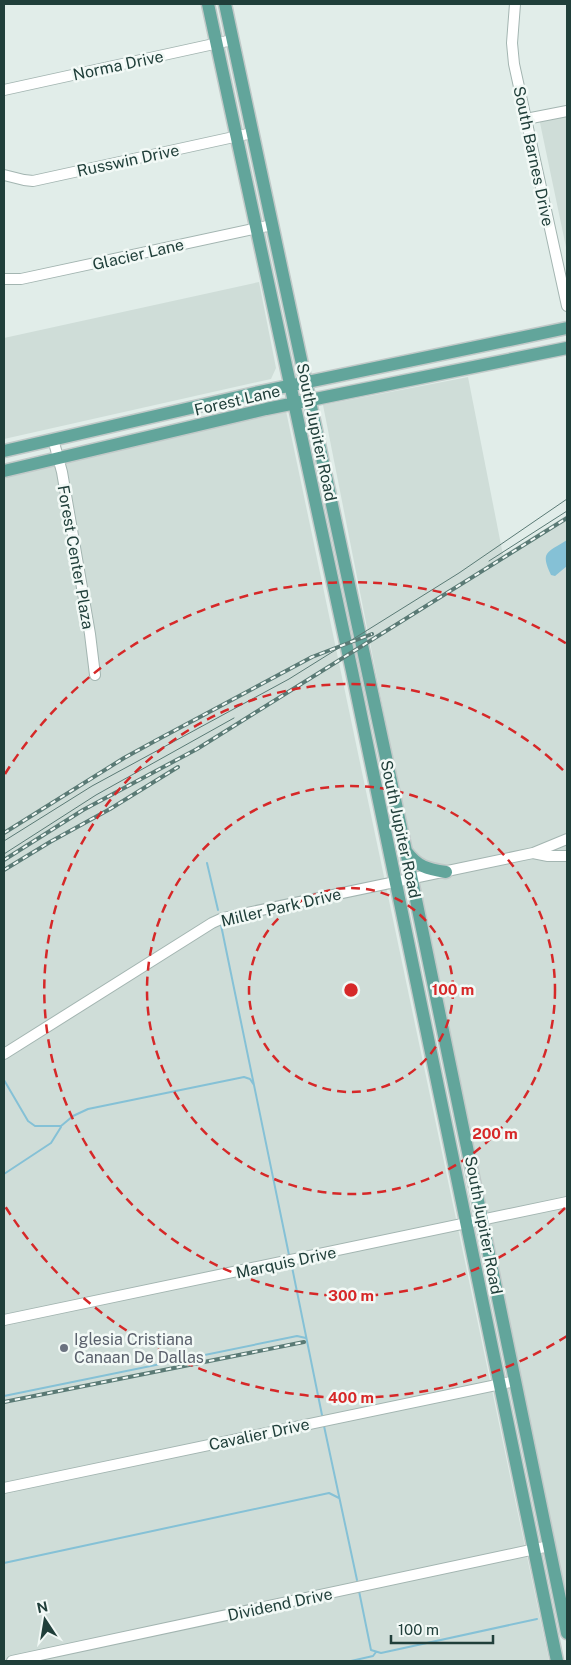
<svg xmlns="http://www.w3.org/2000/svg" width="571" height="1665" font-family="'Public Sans',sans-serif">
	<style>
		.built { fill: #cfddd8 }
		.water { fill: #85c1d6 }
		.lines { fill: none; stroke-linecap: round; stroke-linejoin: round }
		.stream { stroke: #85c1d6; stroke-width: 2 }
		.minor-casing { stroke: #a3b5b1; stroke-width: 12 }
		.major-casing { stroke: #c1c9c8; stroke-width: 15 }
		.minor { stroke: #fff; stroke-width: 10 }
		.major { stroke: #62a59b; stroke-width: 12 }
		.tram { stroke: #5a7a75; stroke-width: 1 }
		.rail-casing { stroke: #5a7a75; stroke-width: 4 }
		.rail { stroke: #f2f9f6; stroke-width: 2; stroke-dasharray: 5.5; stroke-linecap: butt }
		.ring { fill: none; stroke: #d62828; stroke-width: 2.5; stroke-dasharray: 9 6 }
		.worship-dot { fill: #6b7280; stroke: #f2f9f6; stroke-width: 2 }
		.labels { text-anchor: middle; stroke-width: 5; stroke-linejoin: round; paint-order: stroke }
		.street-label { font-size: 16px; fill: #203f3a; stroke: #f2f9f6 }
		.worship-label { font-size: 16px; fill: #5b616d; stroke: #f2f9f6; text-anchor: start }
		.centre { fill: #d62828; stroke: #f2f9f6; stroke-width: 2.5 }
		.ring-label { font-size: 15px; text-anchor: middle; font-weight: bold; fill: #d62828; stroke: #f2f9f6; stroke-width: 5; stroke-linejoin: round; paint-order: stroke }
	</style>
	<rect width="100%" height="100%" fill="#e1ede9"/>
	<path class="built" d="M567,112V252L539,118Z
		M259,282L276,368L271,379L4,439V338Z
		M468,377L503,555L567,515V1612L410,845L323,405Z
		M286,411L549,1661H4V474Z"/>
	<path class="water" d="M567,540V566L555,576L551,575C540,551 547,553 567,540Z"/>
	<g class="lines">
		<path class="stream" d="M207,863L218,910
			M221,925L289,1255
			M4,1080L28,1121L35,1126H61L73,1116L88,1109L244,1077L250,1079L254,1085
			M4,1174L51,1143L61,1127
			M292,1267L322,1415
			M4,1396L297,1336L306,1338
			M324,1426L357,1580
			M4,1563L329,1493L339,1498
			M359,1591L371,1650L381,1653L537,1619
			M351,1661L373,1656L376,1652"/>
		<defs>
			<path id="minor" d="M515,4L512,43L514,64L567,306
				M4,90L232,40
				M526,119L567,111
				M4,175L24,180L33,181L252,133
				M4,279H21L272,225
				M53,439L62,472L90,634L95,675
				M533,853L548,856H567
				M4,1054L212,923L223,918L533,853L567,839
				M4,1320L567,1202
				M4,1488L515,1381
				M12,1661L549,1546"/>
			<path id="major" d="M208,4L352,671L557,1661
				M225,4L406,851L567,1633
				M4,451L255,393L567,328
				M4,471L266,409L567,348
				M406,851C418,867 427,869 446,872"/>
		</defs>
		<use href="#minor" class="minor-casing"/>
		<use href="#major" class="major-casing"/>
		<use href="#minor" class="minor"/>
		<use href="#major" class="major"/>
		<path class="tram" d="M489,561L567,511
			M4,841L92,786L289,679L459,573L567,499
			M4,854L96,795L234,718"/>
		<defs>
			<path id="rail" d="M4,833L124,758L155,741L312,657L372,634
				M4,860L83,810L197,749L567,518
				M4,870L50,842L110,809L178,767
				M4,1402L304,1342"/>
		</defs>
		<use href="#rail" class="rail-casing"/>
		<use href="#rail" class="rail"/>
	</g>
	<g class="ring">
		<circle cx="351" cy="990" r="102"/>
		<circle cx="351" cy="990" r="204"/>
		<path d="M565 1208A306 306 0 1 1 565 772"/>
		<path d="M567 1336A408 408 0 0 1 5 1206M5 774A408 408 0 0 1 567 644"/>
	</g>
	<circle class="worship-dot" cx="64" cy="1348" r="5"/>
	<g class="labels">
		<g class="street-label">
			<text transform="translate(118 65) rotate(-12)" y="6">Norma Drive</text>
			<text transform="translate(534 156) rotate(78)" y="6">South Barnes Drive</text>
			<text transform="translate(128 160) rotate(-12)" y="6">Russwin Drive</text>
			<text transform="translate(138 254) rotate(-13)" y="6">Glacier Lane</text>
			<text transform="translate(237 400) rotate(-13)" y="6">Forest Lane</text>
			<text transform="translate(317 432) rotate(78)" y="6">South Jupiter Road</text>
			<text transform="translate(76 557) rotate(80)" y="6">Forest Center Plaza</text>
			<text transform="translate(401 829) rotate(78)" y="6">South Jupiter Road</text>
			<text transform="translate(281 907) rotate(-13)" y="6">Miller Park Drive</text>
			<text transform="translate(484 1225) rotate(79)" y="6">South Jupiter Road</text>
			<text transform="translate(286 1262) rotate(-12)" y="6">Marquis Drive</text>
			<text transform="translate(259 1434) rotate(-12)" y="6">Cavalier Drive</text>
			<text transform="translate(280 1604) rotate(-12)" y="6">Dividend Drive</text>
		</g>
		<g class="worship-label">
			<text x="74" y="1345">Iglesia Cristiana<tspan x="74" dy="18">Canaan De Dallas</tspan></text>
		</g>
	</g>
	<circle cx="351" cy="990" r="8" class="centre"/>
	<g class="ring-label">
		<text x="453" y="995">100 m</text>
		<text x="495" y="1139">200 m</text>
		<text x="351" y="1301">300 m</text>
		<text x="351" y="1403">400 m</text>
	</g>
	<rect width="571" height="1665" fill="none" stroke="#203f3a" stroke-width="10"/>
	<g transform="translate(45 1620) rotate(348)" stroke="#f2f9f6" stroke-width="4" paint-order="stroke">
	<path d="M0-4L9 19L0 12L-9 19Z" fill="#203f3a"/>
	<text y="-8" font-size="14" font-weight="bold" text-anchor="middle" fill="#203f3a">N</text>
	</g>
	<path d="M391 1635v8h102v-8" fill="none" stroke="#203f3a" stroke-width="2.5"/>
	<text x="398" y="1635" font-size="15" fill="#203f3a" stroke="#f2f9f6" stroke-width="4" paint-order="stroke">100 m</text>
</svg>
